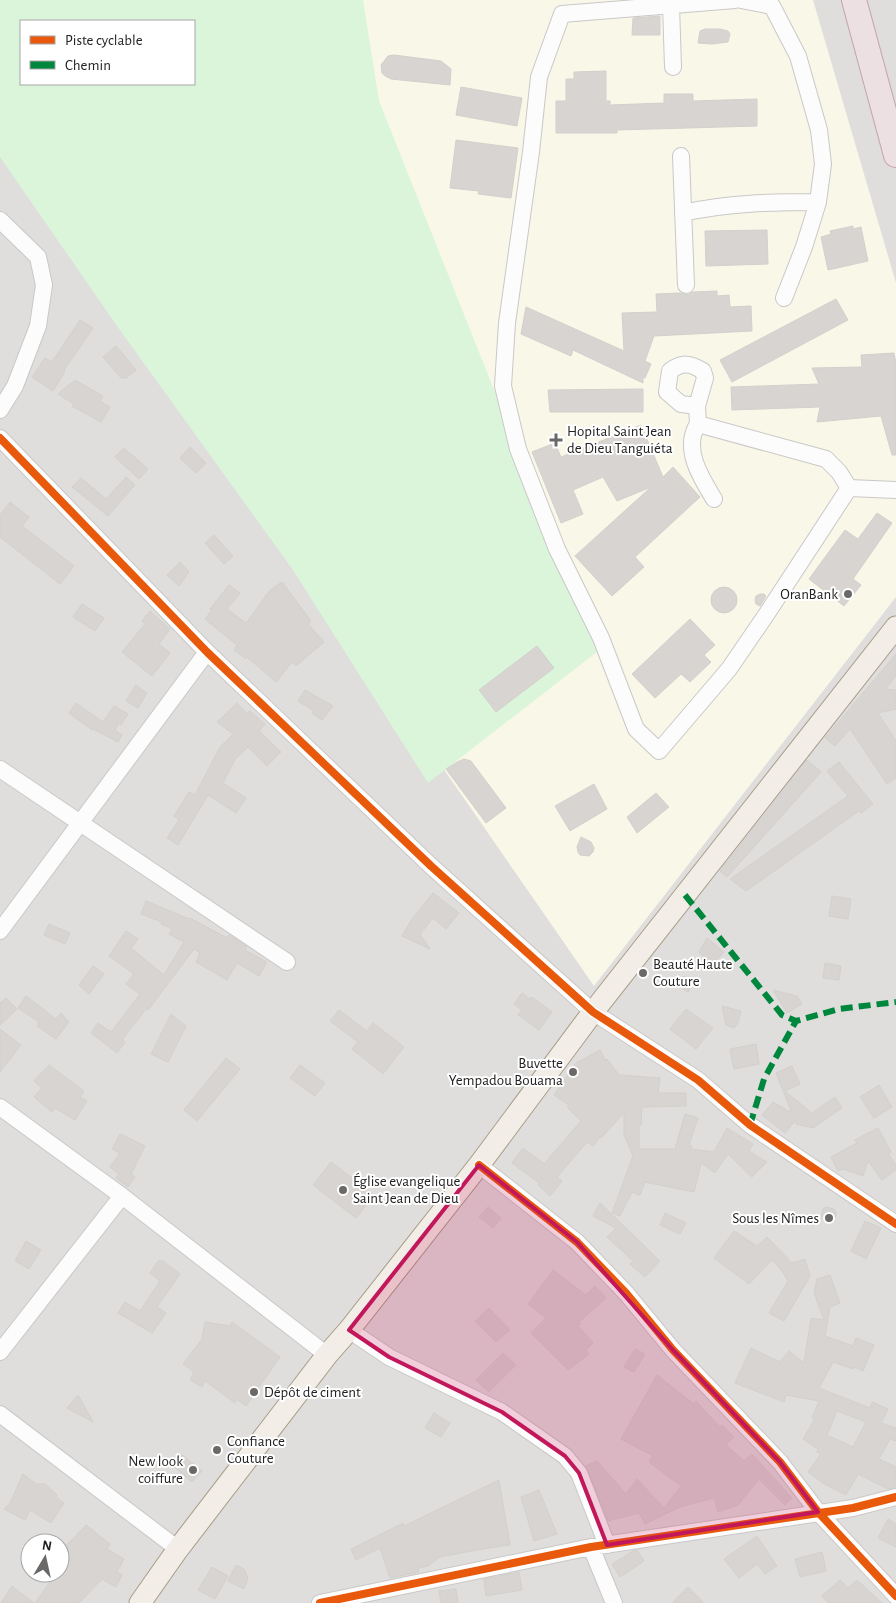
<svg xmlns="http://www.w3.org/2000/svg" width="896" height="1603" font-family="'Alegreya Sans',sans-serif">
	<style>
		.residential { fill: #dfdedc; fill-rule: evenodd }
		.education { fill: #f8f7e8; fill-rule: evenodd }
		.park { fill: #daf5da; fill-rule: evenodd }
		.building { fill: #d7d4d2; stroke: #d3d0cc; fill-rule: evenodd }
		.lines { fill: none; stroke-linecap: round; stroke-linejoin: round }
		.minor-casing { stroke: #c9c8c7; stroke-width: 18 }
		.major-casing { stroke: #a79c86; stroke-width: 23 }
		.highway-casing { stroke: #c5a2ac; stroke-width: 26 }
		.minor { stroke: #fdfcfc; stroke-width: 16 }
		.major { stroke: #f3ede7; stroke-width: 21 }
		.highway { stroke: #ece0e2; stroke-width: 24 }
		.quiet { stroke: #00873e; stroke-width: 6; stroke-dasharray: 12 6; stroke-linecap: butt }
		.cycleway-casing { stroke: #fff; stroke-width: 11 }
		.cycleway { stroke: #e8590c; stroke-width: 8 }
		.marked { fill: #c2185b; fill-opacity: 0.2; stroke: #c2185b; stroke-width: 4; stroke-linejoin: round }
		.poi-dot { fill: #6a6968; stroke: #fff; stroke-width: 2 }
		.labels { text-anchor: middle; stroke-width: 4; stroke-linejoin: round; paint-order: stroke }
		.poi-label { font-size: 15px; fill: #222; stroke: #fff; text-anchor: start }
	</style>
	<rect width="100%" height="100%" fill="#f0eeeb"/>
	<path class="residential" d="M0,0H896V1603H0ZM21,21H194V84H21ZM30,1543H60V1573H30Z"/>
	<path class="education" d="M0,0H813L896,283V597L594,986L0,129ZM21,21H194V84H21Z"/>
	<path class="park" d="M0,0H363L379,101L598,651L428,783L293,570L117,326L0,157ZM21,21H194V84H21Z"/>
	<path class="building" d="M660,16V35H632L633,18Z
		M705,29H720L728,31L730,34L728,42L712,44L698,43L700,31Z
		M394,55L441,61L451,69L450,85L391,79L385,76L382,73L381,65L388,56Z
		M606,71V101H610V105L664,103V94H693V101L757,99V126L617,130V133H556V101H566V79H574V72Z
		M461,87L522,98L517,126L456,115Z
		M456,140L518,148L511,198L478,194L479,191L450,188Z
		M853,226V229L861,227L868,261L828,270L821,237L831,234L830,231Z
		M767,230L768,264L706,266L705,231Z
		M717,291V296L729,295L730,307L751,306L752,331L654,336L645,361L651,364L645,378L643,377V383L573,350L571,356L521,334L526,307L624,351L622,313L657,312L656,294L680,293L687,295L693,292Z
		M836,299L848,320L732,382L720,360Z
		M80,320L93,328L64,370L65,371L53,391L32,377L45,358L52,362Z
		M116,346L136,370L126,378H121L103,357Z
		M894,353L896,363V455H892L881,416L817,422L820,407L732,410L731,387L819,384L812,368L862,367L861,355Z
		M75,380L103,396L100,401L110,407L101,422L72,406L74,404L58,394Z
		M643,389V412H550L548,390Z
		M641,425L663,477L673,467L700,497L635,557L644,567L612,596L575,556L651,487L617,501L603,477L573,490L583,514L561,523L532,452L555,443L561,457Z
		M190,447L206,463L196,473L180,458Z
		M124,448L148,469L139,479L115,457Z
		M126,477L135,485L108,516L72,487L81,478L106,499Z
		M10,502L29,517L22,526L74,566L60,584L0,537V515Z
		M877,513L892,523L853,579L861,585L844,606L809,579L845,530L858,539Z
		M214,535L233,556L224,564L205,543Z
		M180,562L189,572L179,586L167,575Z
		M282,582L311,621L308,624L324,642L296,666L292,662L276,682L247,657L246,659L234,650L237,645L205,619L212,610L210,609L229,585L240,593L227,609L246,623L270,590Z
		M711 600a13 13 0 1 1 26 0a13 13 0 1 1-26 0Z
		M760,594H764L766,596L760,606L756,604L755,600L756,596Z
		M82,604L104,618L95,631L73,617Z
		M150,611L170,629L159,644L170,653L152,676L122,652L145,624L142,621Z
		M690,619L715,645L704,655L711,662L690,682L681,674L655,698L632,674Z
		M537,646L554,668L496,712L479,690Z
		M896,654V676L885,689L896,690V709L878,713L896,741V778L887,784L850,729L835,746L825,738Z
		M136,685L147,693L138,708L126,701Z
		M305,690L333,706L322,720L312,713L314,711L298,701Z
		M76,703L103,722L114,706L128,714L121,725L119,723L115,730L122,735L118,742L93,729L92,730L69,713Z
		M237,703L247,713L250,711L265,724L259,731L281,752L267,766L248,747L236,758L223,783L246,798L236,813L208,795L178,845L167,838L179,820L174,816L189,792L195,795L220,747L233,734L217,722Z
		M464,759L471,761L506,808L486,823L446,769L457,762Z
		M807,760L821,772L727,877L720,871Z
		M839,762L873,804L861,813L859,811L746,891L730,879L848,796L827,771Z
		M594,784L607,809L570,831L555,806Z
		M656,793L669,807L637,833L627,817Z
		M581,837L591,842L594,848L593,852L589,856L580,855L578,852L577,847Z
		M433,893L459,913L446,929L433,918L420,934L430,949L402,936L412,919Z
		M832,896L851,899L848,919L829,916Z
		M146,901L189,919L190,918L227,938L229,935L247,947L245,950L267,962L259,976L237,963L227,980L196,962L200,953L194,949L148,1010L146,1009L122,1040L125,1042L117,1053L91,1033L98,1023L111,1032L140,994L126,984L134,974L109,956L126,931L138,939L131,948L164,975L184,942L169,934L172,929L161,924L162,922L141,914Z
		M49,924L70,933L65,944L44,935Z
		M707,938L724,952L712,965L699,952Z
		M825,963L841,966L839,980L823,978Z
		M93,966L104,974L89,994L79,985Z
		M684,976L694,982L688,992L678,985Z
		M773,990L797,996L802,1004L787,1013Z
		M522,993L530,999L532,997L552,1012L539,1030L518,1015L522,1010L514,1004Z
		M26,996L56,1019L61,1013L69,1022L56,1039L37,1026L39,1022L18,1008Z
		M6,998L17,1009L0,1025V1003Z
		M722,1006L741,1011L738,1023L734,1028L726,1025Z
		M686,1009L713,1028L696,1049L670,1029Z
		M339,1010L367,1031L373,1023L404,1047L383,1074L352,1049L358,1042L330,1021Z
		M171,1014L186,1026L168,1062L151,1054Z
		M0,1029L21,1045L0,1072Z
		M756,1044L759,1064L734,1069L730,1049Z
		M600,1050L605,1060L607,1059L619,1075L660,1078L658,1093H686V1106L642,1107L641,1125H639V1149H675L685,1114L698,1118L689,1145L692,1146L691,1149L714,1152L727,1128L753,1144L749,1151L767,1162L752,1177L728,1154L715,1173L701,1163L694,1192L645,1182L640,1195L632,1192L620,1216L612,1213L633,1156L624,1135V1113L601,1138L600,1137L593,1146L587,1142L557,1177L562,1181L550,1196L538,1185L539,1183L512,1163L523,1148L544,1164L581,1121L567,1107L569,1105L554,1095L576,1063Z
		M226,1058L240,1069L197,1121L184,1110Z
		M49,1065L84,1091L80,1097L87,1101L75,1120L55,1108L52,1112L34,1097L42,1088L34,1081Z
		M300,1065L325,1083L315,1096L290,1078Z
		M792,1066L800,1084L785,1091L812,1113L835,1097L842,1108L813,1128L796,1124L795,1121L785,1133L762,1115L773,1102L792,1113L776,1073Z
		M879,1085L892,1107L874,1118L860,1097Z
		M878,1128L891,1152L888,1154L896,1165V1170L882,1180L868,1161L863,1176L843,1169L838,1171L831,1157L857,1143L855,1140Z
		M120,1134L145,1146L131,1174L135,1177L128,1187L116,1178L119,1174L110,1167L120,1153L112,1149Z
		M331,1162L374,1195L356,1218L313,1185Z
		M600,1203L660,1261L645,1277L630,1264L633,1261L607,1237L616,1228L593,1216Z
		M488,1207L501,1218L493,1228L479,1217Z
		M826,1207L834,1209L836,1212V1216L831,1224L821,1217L823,1209Z
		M665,1213L686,1223L680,1234L660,1225Z
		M865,1221L881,1228L866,1259L851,1251Z
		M734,1231L757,1246L767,1237L792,1263L805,1259L810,1276L784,1321L769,1313L788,1281L782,1271L772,1260L749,1284L714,1258Z
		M26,1241L41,1250L29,1269L15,1261Z
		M158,1261H163L180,1274L157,1307L166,1313L152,1333L118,1313L125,1302L140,1311L160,1281L150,1273Z
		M553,1270L586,1295L595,1286L606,1298L579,1322L581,1324L578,1326L593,1343L586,1350L589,1354L568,1370L531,1333L546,1318L528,1304Z
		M830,1275L840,1303L830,1307L825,1336L853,1346L856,1338L874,1345L863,1371L854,1367L853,1369L833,1362L819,1388L870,1408L872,1402L888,1409L881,1423L896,1428V1441L890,1439L879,1459L896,1467V1487L888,1489L858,1474L846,1495L826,1485L808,1472L821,1454L817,1452L818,1449L803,1439L815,1419L812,1418L819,1401L786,1395L784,1402L735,1383L751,1348L780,1362L789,1351L804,1363L811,1318L824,1320L814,1293L817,1279ZM837,1411L866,1422L853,1447L827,1435Z
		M489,1308L510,1330L496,1342L475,1321Z
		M205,1322L230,1326L232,1322L280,1357L246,1406L236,1399L235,1403L205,1381L202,1387L190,1380L194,1372L183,1364L202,1339Z
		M635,1349L645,1354L634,1372L624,1367Z
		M503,1353L516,1365L489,1392L476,1380Z
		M657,1375L694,1404L696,1401L720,1427L722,1425L734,1437L726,1445L744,1461L752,1454L792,1498L785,1505L759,1479L738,1505L718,1512L714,1498L680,1507L645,1524L639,1513L608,1521L586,1466L597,1461L626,1494L637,1479L664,1508L681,1486L649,1462L653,1456L621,1439Z
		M78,1395L93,1422L67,1408Z
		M434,1413L450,1423L441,1437L425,1428Z
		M181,1454L202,1471L192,1482L172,1465Z
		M23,1474L36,1484H45L57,1495L56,1497L64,1503L51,1523L30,1510L25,1520L4,1509L10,1503Z
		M499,1480L510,1545L482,1549L440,1557L428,1566L418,1568L419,1572L390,1578L380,1548L356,1560L351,1549L403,1523L404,1526Z
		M539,1490L557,1534L534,1541L521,1497Z
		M888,1519L896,1524V1547L878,1538Z
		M86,1525L110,1544L107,1549L124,1559L117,1572L122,1575L116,1587L102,1579L79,1603H35L52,1579L50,1577L53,1573H60V1552Z
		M757,1536L777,1566L765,1574L757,1564L739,1578L724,1559Z
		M637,1550L644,1561L620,1577L612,1564L633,1551Z
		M822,1552L826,1571L800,1577L795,1559Z
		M236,1565L244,1569L248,1578L244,1589L228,1581Z
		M212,1567L228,1576L215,1599L198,1590Z
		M519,1572L522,1590L486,1596L484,1579Z
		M840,1580L848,1588L857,1580L882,1603H828L822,1596Z
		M12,1586L34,1603H1Z
		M688,1587L704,1603H672Z
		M456,1589L458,1603H441L439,1591Z"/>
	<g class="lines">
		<defs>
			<path id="minor" d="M735,0L562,14L539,77L531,152L507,323L503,386L518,449L557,549L601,638L636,729L659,751L729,669L766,615L849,488L896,490
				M741,0L772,6L798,56L819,130L823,164L818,202L804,247L784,298
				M671,5L673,67
				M681,156L686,285
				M683,213C727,203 774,202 818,202
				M0,220L38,257L44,285L38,326L15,386L0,410
				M697,406L681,404L667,392L670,371C682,362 690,363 703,371L705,378L697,406L698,424L826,459L839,472L849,488
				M698,424C682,448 701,478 714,499
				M0,438L207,652L431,866L593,1012L698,1080L750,1125L896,1224
				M0,769L287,962
				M0,931L207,652
				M0,1107L122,1196L327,1355
				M479,1165L577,1242L626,1293L673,1350L780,1462L818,1512L896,1596
				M349,1330L389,1357L502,1412L565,1456L579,1473L607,1545
				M0,1352L122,1196
				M0,1414L178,1549
				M591,1547L614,1603
				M320,1603L591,1547L853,1508L896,1497"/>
			<path id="major" d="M140,1603L178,1549L327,1355L349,1330L479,1165L593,1012L896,627"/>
			<path id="highway" d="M854,0L896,155"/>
		</defs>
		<use href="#minor" class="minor-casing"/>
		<use href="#major" class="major-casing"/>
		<use href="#highway" class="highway-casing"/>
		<use href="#minor" class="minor"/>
		<use href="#major" class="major"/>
		<use href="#highway" class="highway"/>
		<path class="quiet" d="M685,895L782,1015L796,1021L839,1009L896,1002
			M750,1125L764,1079L796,1021"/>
		<defs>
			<path id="cycleway" d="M0,438L207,652L431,866L593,1012L698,1080L750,1125L896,1224
				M479,1165L577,1242L626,1293L673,1350L780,1462L818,1512L896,1596
				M320,1603L591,1547L853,1508L896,1497"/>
		</defs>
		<use href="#cycleway" class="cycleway-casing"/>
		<use href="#cycleway" class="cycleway"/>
	</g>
	<path class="marked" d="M479,1165L577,1242L673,1350L780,1462L818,1512L607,1545L579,1473L565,1456L502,1412L389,1357L349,1330Z"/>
	<g class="poi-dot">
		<path d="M553.5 432.5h5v5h5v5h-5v5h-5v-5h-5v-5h5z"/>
		<circle cx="848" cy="594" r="5"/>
		<circle cx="643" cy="973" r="5"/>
		<circle cx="573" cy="1072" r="5"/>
		<circle cx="343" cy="1190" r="5"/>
		<circle cx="829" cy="1218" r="5"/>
		<circle cx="254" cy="1392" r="5"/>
		<circle cx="217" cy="1450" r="5"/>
		<circle cx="193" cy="1470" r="5"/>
	</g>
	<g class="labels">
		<g class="poi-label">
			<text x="567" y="436">Hopital Saint Jean<tspan x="567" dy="17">de Dieu Tanguiéta</tspan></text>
			<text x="838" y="599" text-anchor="end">OranBank</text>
			<text x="653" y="969">Beauté Haute<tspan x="653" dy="17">Couture</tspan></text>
			<text x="563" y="1068" text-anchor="end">Buvette<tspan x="563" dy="17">Yempadou Bouama</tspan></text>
			<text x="353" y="1186">Église evangelique<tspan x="353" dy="17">Saint Jean de Dieu</tspan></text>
			<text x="819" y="1223" text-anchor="end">Sous les Nîmes</text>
			<text x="264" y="1397">Dépôt de ciment</text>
			<text x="227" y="1446">Confiance<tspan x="227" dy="17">Couture</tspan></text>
			<text x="183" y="1466" text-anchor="end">New look<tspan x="183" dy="17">coiffure</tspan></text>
		</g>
	</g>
	<rect x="20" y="20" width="175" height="65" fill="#ffffff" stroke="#a7a7a7"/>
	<rect x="30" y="36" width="25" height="8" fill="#e8590c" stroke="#a7a7a7"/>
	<text x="65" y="45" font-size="15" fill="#222222">Piste cyclable</text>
	<rect x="30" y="61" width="25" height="8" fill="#00873e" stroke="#a7a7a7"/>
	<text x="65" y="70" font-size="15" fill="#222222">Chemin</text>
	<g transform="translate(45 1558) rotate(9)"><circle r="24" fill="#ffffff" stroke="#a7a7a7"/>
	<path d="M0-4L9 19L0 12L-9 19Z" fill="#6a6968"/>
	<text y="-8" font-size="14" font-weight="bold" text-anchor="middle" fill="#222222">N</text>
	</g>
</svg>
